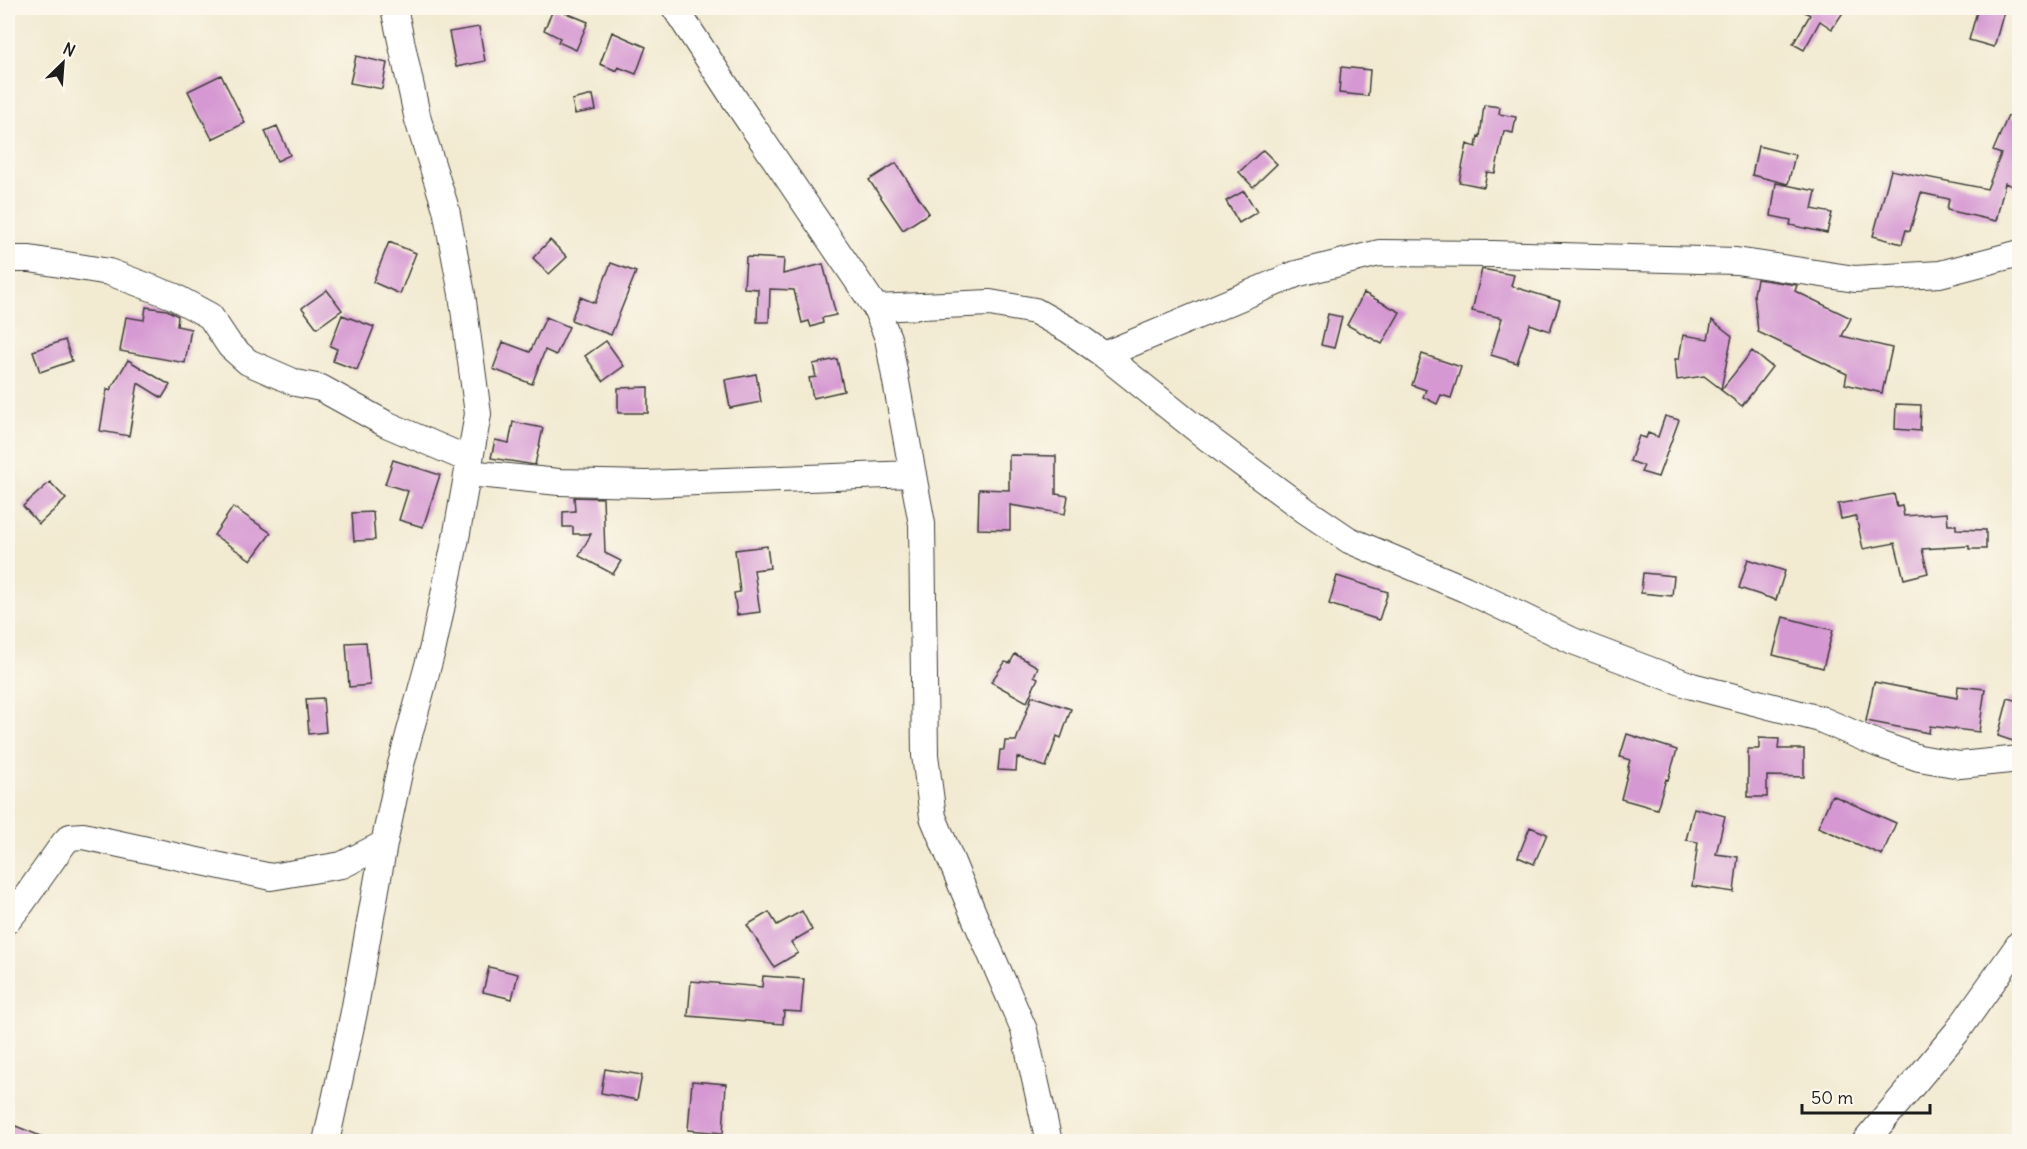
<svg xmlns="http://www.w3.org/2000/svg" width="2027" height="1149" font-family="Delius,sans-serif">
	<style>
		.building { fill: #d598d2 }
		.lines { fill: none; stroke-linecap: round; stroke-linejoin: round }
		.minor-casing { stroke: #3c3b37; stroke-width: 28 }
		.minor { stroke: #fff; stroke-width: 26 }
	</style>
	<rect width="100%" height="100%" fill="#fbf7ec"/>
	<filter id="ink" filterUnits="userSpaceOnUse"><feTurbulence type="fractalNoise" baseFrequency=".0167" numOctaves="2"/><feDisplacementMap in="SourceGraphic" scale="12" xChannelSelector="R" yChannelSelector="G"/><feConvolveMatrix kernelMatrix="1 2 1 2 8 2 1 2 1" color-interpolation-filters="sRGB"/></filter>
	<filter id="wash" filterUnits="userSpaceOnUse"><feTurbulence type="fractalNoise" baseFrequency=".008" numOctaves="4" result="noise"/><feDisplacementMap in="SourceGraphic" scale="24" xChannelSelector="R" yChannelSelector="G"/><feGaussianBlur stdDeviation="1.35" result="paint"/><feColorMatrix in="noise" values="0 0 0 0 0 0 0 0 0 0 0 0 0 0 0 0 0 1.4 0 .05"/><feComposite in="paint" operator="in"/></filter>
	<g filter="url(#wash)">
		<rect width="100%" height="100%" fill="#f2ead1"/>
		<g id="blocks">
			<path class="building" d="M554,8L588,22L576,50L558,42L560,38L544,30Z
				M1799,8H1846L1832,29L1820,21L1804,50L1793,44L1810,15Z
				M1978,8H2005L1994,47L1969,40Z
				M479,27L485,61L456,67L449,32Z
				M612,32L646,47L636,74L618,67L617,71L600,64Z
				M356,56L387,63L382,89L350,83Z
				M1341,67L1370,70L1368,96L1339,93Z
				M221,75L245,123L212,139L188,91Z
				M593,95L596,110L575,114L572,100Z
				M1484,105L1500,107L1499,114L1516,117L1513,133L1504,131L1495,173L1487,172L1484,187L1459,182L1467,144L1476,147L1478,136L1480,137Z
				M2008,116L2019,120V189L2005,183L1996,221L1947,210L1949,199L1921,193L1910,231L1906,230L1902,244L1873,236L1891,170L1987,189L2001,154L1993,151Z
				M277,126L290,155L277,161L265,131Z
				M1758,146L1795,155L1788,184L1752,175Z
				M1263,150L1277,164L1253,187L1239,172Z
				M896,163L929,213L903,230L869,180Z
				M1776,183L1816,191L1812,209L1832,213L1827,233L1790,225L1791,220L1771,216Z
				M1244,191L1257,212L1239,223L1226,201Z
				M550,240L567,257L549,274L533,258Z
				M389,242L416,253L400,294L373,282Z
				M746,257L784,259L783,274L823,264L836,315L822,318L823,323L811,327L809,321L802,323L794,290L770,289L769,322H757L758,289L744,288Z
				M611,263L636,272L611,335L571,320L580,297L595,303Z
				M1482,269L1514,275L1511,286L1560,301L1550,331L1530,324L1517,363L1491,355L1502,318L1472,311Z
				M1757,279L1797,285L1795,291L1851,318L1842,336L1892,348L1882,393L1845,384L1847,374L1758,332L1754,294Z
				M327,290L342,310L317,328L302,308Z
				M1364,293L1400,312L1382,344L1347,325Z
				M146,307L167,310L178,316L177,326L191,329L185,363L120,351L126,317L144,320Z
				M1328,314L1342,317L1334,348L1321,345Z
				M342,315L374,327L357,370L333,361L337,349L330,346Z
				M546,317L569,327L556,355L545,350L532,384L493,369L503,342L530,352Z
				M1712,320L1732,336L1721,389L1704,376L1677,380L1675,359H1679L1683,335L1708,339Z
				M65,340L72,361L40,372L33,351Z
				M606,341L624,366L603,381L585,356Z
				M1752,351L1772,367L1742,406L1721,390Z
				M1422,354L1461,367L1451,398L1441,395L1437,404L1423,397L1426,390L1412,385Z
				M837,359L844,391L813,398L809,378L816,377L813,364Z
				M128,360L170,385L162,398L138,383L129,436L100,431L107,389L110,390Z
				M756,374L761,402L730,408L725,380Z
				M648,387V413H618V388Z
				M1896,404L1921,405L1920,431L1895,429Z
				M1665,416L1679,420L1658,477L1641,472L1644,466L1630,461L1639,436L1646,438L1648,433L1658,437Z
				M513,422L543,428L535,465L491,458L495,440L509,443Z
				M1009,455L1056,456V494L1068,496L1065,514L1010,505V530L978,529L979,489L1009,490Z
				M393,460L440,475L423,527L399,520L408,491L385,484Z
				M50,482L66,499L39,524L23,506Z
				M1894,494L1897,507L1902,506L1904,516L1947,513L1948,525H1956V529L1986,530V549H1969V546L1922,549L1928,573L1904,579L1895,543L1863,549L1856,516L1841,519L1838,504Z
				M574,497L603,498L605,553L621,561L613,574L579,556L591,534H573V527H563V512L575,511Z
				M233,507L271,533L251,560L214,535Z
				M373,512L375,540L354,541L352,513Z
				M767,546L770,568L754,570L760,612L737,615L734,593L740,592L735,550Z
				M1748,559L1785,571L1776,600L1739,588Z
				M1643,573L1674,576L1672,596L1641,593Z
				M1337,576L1388,592L1379,620L1329,604Z
				M1783,617L1833,630L1823,668L1773,655Z
				M366,642L370,685L349,687L346,643Z
				M1015,654L1038,667L1034,676L1038,678L1027,702L991,682L1005,662L1010,663Z
				M1874,682L1957,698L1958,686L1985,689L1979,732L1930,726L1929,733L1866,721Z
				M1032,696L1071,709L1061,738L1057,736L1046,767L1017,757L1016,771L998,770L1000,750H1004L1005,741H1016Z
				M323,698L326,732L309,734L306,699Z
				M2008,698L2019,701V743L1998,736Z
				M1627,734L1677,750L1668,780L1666,779L1657,809L1621,799L1629,767H1628L1630,760L1620,757Z
				M1759,738L1779,739L1778,749H1804V777L1767,776V797H1748V749H1759Z
				M1832,795L1896,823L1882,855L1818,827Z
				M1694,808L1725,816L1716,854L1738,857L1734,892L1692,886L1698,842L1686,840Z
				M1530,827L1547,834L1534,864L1518,857Z
				M802,911L812,930L791,942L798,953L774,967L747,925L769,912L777,925Z
				M489,967L518,974L512,999L483,992Z
				M763,976L804,979L801,1012L784,1011L783,1024L688,1016L691,981L762,987Z
				M605,1069L642,1075L637,1100L601,1093Z
				M692,1081L726,1084L723,1133L688,1130Z
				M8,1123L53,1141V1142H8Z"/>
		</g>
	</g>
	<g filter="url(#ink)">
		<use href="#blocks" fill-opacity="0" stroke="#3c3b37" stroke-width="1.5"/>
		<g class="lines">
			<defs>
				<path id="minor" d="M675,8L741,109L876,308L888,338L922,524L925,755L933,817L976,920L1024,1030L1049,1142
					M8,259H30L109,272L173,296L210,316L230,346L248,362L296,383L321,388L386,424L470,460
					M876,308L990,303L1035,311L1069,330L1104,355L1209,439L1306,511L1349,540L1465,589L1573,641L1692,686L1820,719L1878,744L1919,758L1960,765L2020,759
					M1104,355L1296,274L1379,253L1493,254L1736,261L1855,279L1940,274L2020,253
					M468,473L559,482L646,484L913,474
					M8,920L21,904L64,843L70,837L83,836L271,877L342,865L384,844
					M326,1142L354,1012L384,844L400,768L433,647L456,538L478,414L462,294L446,209L418,120L394,8
					M1865,1142L1957,1032L2020,943"/>
			</defs>
			<use href="#minor" class="minor-casing"/>
			<use href="#minor" class="minor"/>
		</g>
	</g>
	<rect width="2027" height="1149" fill="none" stroke="#fbf7ec" stroke-width="30"/>
	<g transform="translate(63 63) rotate(25)" stroke="#fbf7ec" stroke-width="4.5" paint-order="stroke">
	<path d="M0-4.5L10 22L0 15L-10 22Z" fill="#1c1c1c"/>
	<text y="-9" font-size="16" font-weight="bold" text-anchor="middle" fill="#1c1c1c">N</text>
	</g>
	<path d="M1802 1104v9h128v-9" fill="none" stroke="#1c1c1c" stroke-width="3"/>
	<text x="1811" y="1104" font-size="18" fill="#1c1c1c" stroke="#fbf7ec" stroke-width="4.5" paint-order="stroke">50 m</text>
</svg>
